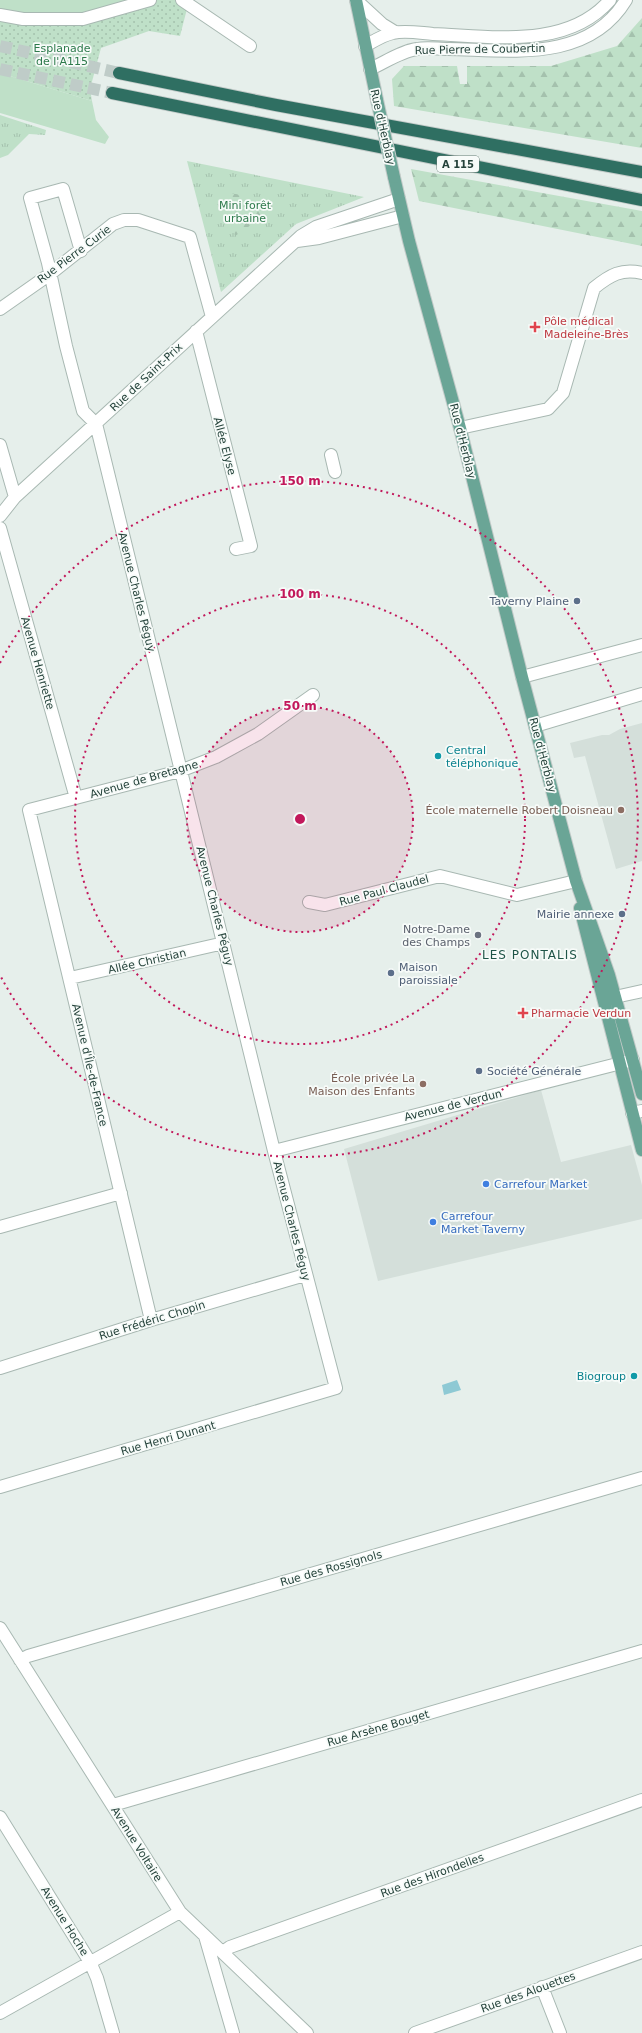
<svg xmlns="http://www.w3.org/2000/svg" width="642" height="2033" font-family="'DejaVu Sans',sans-serif">
	<style>
		.built { fill: #d4dfda }
		.grass { fill: url(#grass-tufts) }
		.forest { fill: url(#forest-firs) }
		.park { fill: url(#park-dots) }
		.garden { fill: #bfe0c8 }
		.water { fill: #8ec9d4 }
		.lines { fill: none; stroke-linecap: round; stroke-linejoin: round }
		.highway-tunnel { stroke: #bfccc8; stroke-width: 12; stroke-dasharray: 12 6; stroke-linecap: butt }
		.minor-casing { stroke: #a8b8b2; stroke-width: 14 }
		.major-casing { stroke: #c2cac8; stroke-width: 14 }
		.highway-casing { stroke: #c2cac8; stroke-width: 14 }
		.minor { stroke: #fff; stroke-width: 12 }
		.major { stroke: #6aa596; stroke-width: 12 }
		.highway { stroke: #2f6f62; stroke-width: 12 }
		.major-bridge-casing { stroke: #c2cac8; stroke-width: 14; stroke-linecap: butt }
		.major-bridge { stroke: #6aa596; stroke-width: 12 }
		.ring { fill: none; stroke: #c2185b; stroke-width: 2; stroke-dasharray: 2 4 }
		.health-dot { fill: #e0444e; stroke: #f7fbf9; stroke-width: 1.5 }
		.service-dot { fill: #5c6f8a; stroke: #f7fbf9; stroke-width: 1.5 }
		.culture-dot { fill: #0f9aa8; stroke: #f7fbf9; stroke-width: 1.5 }
		.education-dot { fill: #8d6e63; stroke: #f7fbf9; stroke-width: 1.5 }
		.worship-dot { fill: #6b7280; stroke: #f7fbf9; stroke-width: 1.5 }
		.shop-dot { fill: #3f7fe0; stroke: #f7fbf9; stroke-width: 1.5 }
		.labels { text-anchor: middle; stroke-width: 3.5; stroke-linejoin: round; paint-order: stroke }
		.shield { fill: #f7fbf9; stroke: #637a73; stroke-width: 1 }
		.shield-label { font-size: 10px; font-weight: bold; fill: #24423a }
		.park-label { font-size: 11px; fill: #2d7a4b; stroke: #f7fbf9 }
		.street-label { font-size: 11px; fill: #24423a; stroke: #f7fbf9 }
		.health-label { font-size: 11px; fill: #be3a42; stroke: #f7fbf9; text-anchor: start }
		.service-label { font-size: 11px; fill: #4e5e75; stroke: #f7fbf9; text-anchor: end }
		.culture-label { font-size: 11px; fill: #0d838f; stroke: #f7fbf9; text-anchor: start }
		.education-label { font-size: 11px; fill: #785e54; stroke: #f7fbf9; text-anchor: end }
		.worship-label { font-size: 11px; fill: #5b616d; stroke: #f7fbf9; text-anchor: end }
		.shop-label { font-size: 11px; fill: #366cbe; stroke: #f7fbf9; text-anchor: start }
		.neighbourhood-label { font-size: 12px; letter-spacing: 1px; fill: #1f5548; stroke: #f7fbf9 }
		.centre { fill: #c2185b; stroke: #f7fbf9; stroke-width: 2 }
		.ring-label { font-size: 12px; text-anchor: middle; font-weight: bold; fill: #c2185b; stroke: #f7fbf9; stroke-width: 3.5; stroke-linejoin: round; paint-order: stroke }
	</style>
	<defs>
		<pattern id="grass-tufts" width="24" height="20" patternUnits="userSpaceOnUse"><rect width="24" height="20" fill="#bfe0c8"/><path d="M3 7l-1-3M5 7V3M7 7l1-3M15 17l-1-3M17 17v-4M19 17l1-3" fill="none" stroke="#a4c1ad"/></pattern>
		<pattern id="forest-firs" width="22" height="20" patternUnits="userSpaceOnUse"><rect width="22" height="20" fill="#bfe0c8"/><path d="M5 1l3.5 6h-7zM16 11l3.5 6h-7z" fill="#a4c1ad"/></pattern>
		<pattern id="park-dots" width="8" height="8" patternUnits="userSpaceOnUse"><rect width="8" height="8" fill="#bfe0c8"/><path d="M2 2h.1M6 6h.1" fill="none" stroke="#a4c1ad" stroke-width="1.8" stroke-linecap="round"/></pattern>
	</defs>
	<rect width="100%" height="100%" fill="#e6efeb"/>
	<path class="built" d="M642,723V861L616,869L585,756L574,758L570,743L602,735H609L620,729Z
		M541,1090L561,1162L631,1145L642,1185V1219L378,1281L344,1149Z"/>
	<path class="grass" d="M0,115L46,130L45,135L29,134L8,155L0,158Z
		M187,161L364,197L296,224L221,292Z"/>
	<path class="forest" d="M642,18V148L394,106L392,79L404,66H457L460,84H467V66H551L617,46Z
		M411,169L642,211V246L419,201Z
		M225,192L272,201L277,207L235,236Z"/>
	<path class="park" d="M150,0H182L188,5L180,36L149,31L101,48L90,89L92,101L0,73V15Z"/>
	<path class="garden" d="M0,0H150L83,19L0,15Z
		M0,73L92,101L96,120L109,137L105,144L0,113Z"/>
	<path class="water" d="M457,1380L461,1390L444,1395L442,1385Z"/>
	<g class="lines">
		<path class="highway-tunnel" d="M0,46L119,73
			M0,69L112,93"/>
		<defs>
			<path id="minor" d="M182,0L250,46
				M356,0L382,24L395,32
				M0,15L23,19H83L150,0
				M365,46C374,41 383,35 393,33C405,30 420,33 433,34C490,36 567,50 610,0
				M370,69C384,63 401,51 417,49C427,47 438,49 448,49C510,50 588,63 626,0
				M297,241L319,238L403,216
				M0,309L50,274L113,224L124,220H138L190,237L212,317
				M196,331L251,546L236,549
				M460,428L548,409L563,393L594,288C610,275 622,268 642,273
				M0,445L15,497
				M331,455L335,472
				M0,516L15,497L301,236L316,227L399,199
				M0,528L76,798
				M522,677L642,645
				M535,726L642,694
				M309,902L325,905L440,876L517,895L576,881
				M70,978L224,943
				M615,997L642,991
				M632,1113L642,1111
				M274,1151L633,1060
				M0,1227L121,1193
				M151,1320L29,810L180,771L216,757L258,734L313,695
				M0,1368L151,1320L305,1275
				M0,1487L336,1388L274,1151L99,436L96,424L83,411L66,346L48,263L30,198L63,189L81,251
				M0,1628L180,1912L307,2033
				M20,1660L28,1656L642,1478
				M113,1805L642,1651
				M0,1817L90,1962L97,1978L113,2033
				M205,1936L233,2033
				M223,1952L230,1947L642,1800
				M542,1987L560,2033
				M0,2013L180,1912
				M415,2033L642,1952"/>
			<path id="major" d="M356,0L377,100
				M394,177L409,241L460,428L522,677L576,881L609,975L642,1094
				M580,908L642,1150"/>
			<path id="highway" d="M119,73L276,105L642,172
				M112,93L642,200"/>
		</defs>
		<use href="#minor" class="minor-casing"/>
		<use href="#major" class="major-casing"/>
		<use href="#highway" class="highway-casing"/>
		<use href="#minor" class="minor"/>
		<use href="#major" class="major"/>
		<use href="#highway" class="highway"/>
		<defs>
			<path id="major-bridge" d="M377,100L394,177"/>
		</defs>
		<use href="#major-bridge" class="major-bridge-casing"/>
		<use href="#major-bridge" class="major-bridge"/>
	</g>
	<circle cx="300" cy="819" r="113" fill="#c2185b" fill-opacity=".12"/>
	<g class="ring">
		<circle cx="300" cy="819" r="113"/>
		<circle cx="300" cy="819" r="225"/>
		<path d="M0 663A338 338 0 1 1 0 975"/>
	</g>
	<g class="health-dot">
		<path d="M533 321h4v4h4v4h-4v4h-4v-4h-4v-4h4z"/>
		<path d="M521 1007h4v4h4v4h-4v4h-4v-4h-4v-4h4z"/>
	</g>
	<g class="service-dot">
		<circle cx="577" cy="601" r="4"/>
		<circle cx="622" cy="914" r="4"/>
		<circle cx="391" cy="973" r="4"/>
		<circle cx="479" cy="1071" r="4"/>
	</g>
	<g class="culture-dot">
		<circle cx="438" cy="756" r="4"/>
		<circle cx="634" cy="1376" r="4"/>
	</g>
	<g class="education-dot">
		<circle cx="621" cy="810" r="4"/>
		<circle cx="423" cy="1084" r="4"/>
	</g>
	<circle class="worship-dot" cx="478" cy="935" r="4"/>
	<g class="shop-dot">
		<circle cx="486" cy="1184" r="4"/>
		<circle cx="433" cy="1222" r="4"/>
	</g>
	<g class="labels">
		<rect class="shield" x="437" y="156" width="42" height="16" rx="3"/>
		<g class="shield-label">
			<text x="458" y="168">A 115</text>
		</g>
		<g class="park-label">
			<text x="62" y="52">Esplanade<tspan x="62" dy="13">de l'A115</tspan></text>
			<text x="245" y="209">Mini forêt<tspan x="245" dy="13">urbaine</tspan></text>
		</g>
		<g class="street-label">
			<text transform="translate(480 49) rotate(-1)" y="4">Rue Pierre de Coubertin</text>
			<text transform="translate(383 127) rotate(77)" y="4">Rue d'Herblay</text>
			<text transform="translate(74 254) rotate(-37)" y="4">Rue Pierre Curie</text>
			<text transform="translate(146 377) rotate(-43)" y="4">Rue de Saint-Prix</text>
			<text transform="translate(463 441) rotate(76)" y="4">Rue d'Herblay</text>
			<text transform="translate(225 446) rotate(75)" y="4">Allée Elyse</text>
			<text transform="translate(137 592) rotate(76)" y="4">Avenue Charles Péguy</text>
			<text transform="translate(38 663) rotate(74)" y="4">Avenue Henriette</text>
			<text transform="translate(543 755) rotate(75)" y="4">Rue d'Herblay</text>
			<text transform="translate(144 779) rotate(-16)" y="4">Avenue de Bretagne</text>
			<text transform="translate(384 890) rotate(-15)" y="4">Rue Paul Claudel</text>
			<text transform="translate(215 906) rotate(76)" y="4">Avenue Charles Péguy</text>
			<text transform="translate(147 961) rotate(-13)" y="4">Allée Christian</text>
			<text transform="translate(90 1065) rotate(77)" y="4">Avenue d'Île-de-France</text>
			<text transform="translate(453 1105) rotate(-14)" y="4">Avenue de Verdun</text>
			<text transform="translate(292 1221) rotate(76)" y="4">Avenue Charles Péguy</text>
			<text transform="translate(152 1320) rotate(-17)" y="4">Rue Frédéric Chopin</text>
			<text transform="translate(168 1438) rotate(-16)" y="4">Rue Henri Dunant</text>
			<text transform="translate(331 1568) rotate(-16)" y="4">Rue des Rossignols</text>
			<text transform="translate(378 1728) rotate(-16)" y="4">Rue Arsène Bouget</text>
			<text transform="translate(137 1844) rotate(58)" y="4">Avenue Voltaire</text>
			<text transform="translate(432 1875) rotate(-20)" y="4">Rue des Hirondelles</text>
			<text transform="translate(65 1921) rotate(58)" y="4">Avenue Hoche</text>
			<text transform="translate(528 1992) rotate(-20)" y="4">Rue des Alouettes</text>
		</g>
		<g class="health-label">
			<text x="544" y="325">Pôle médical<tspan x="544" dy="13">Madeleine-Brès</tspan></text>
			<text x="531" y="1017">Pharmacie Verdun</text>
		</g>
		<g class="service-label">
			<text x="569" y="605">Taverny Plaine</text>
			<text x="614" y="918">Mairie annexe</text>
			<text x="399" y="971" text-anchor="start">Maison<tspan x="399" dy="13">paroissiale</tspan></text>
			<text x="487" y="1075" text-anchor="start">Société Générale</text>
		</g>
		<g class="culture-label">
			<text x="446" y="754">Central<tspan x="446" dy="13">téléphonique</tspan></text>
			<text x="626" y="1380" text-anchor="end">Biogroup</text>
		</g>
		<g class="education-label">
			<text x="613" y="814">École maternelle Robert Doisneau</text>
			<text x="415" y="1082">École privée La<tspan x="415" dy="13">Maison des Enfants</tspan></text>
		</g>
		<g class="worship-label">
			<text x="470" y="933">Notre-Dame<tspan x="470" dy="13">des Champs</tspan></text>
		</g>
		<g class="shop-label">
			<text x="494" y="1188">Carrefour Market</text>
			<text x="441" y="1220">Carrefour<tspan x="441" dy="13">Market Taverny</tspan></text>
		</g>
		<g class="neighbourhood-label">
			<text x="530" y="959">LES PONTALIS</text>
		</g>
	</g>
	<circle cx="300" cy="819" r="6" class="centre"/>
	<g class="ring-label">
		<text x="300" y="485">150 m</text>
		<text x="300" y="598">100 m</text>
		<text x="300" y="710">50 m</text>
	</g>
</svg>
